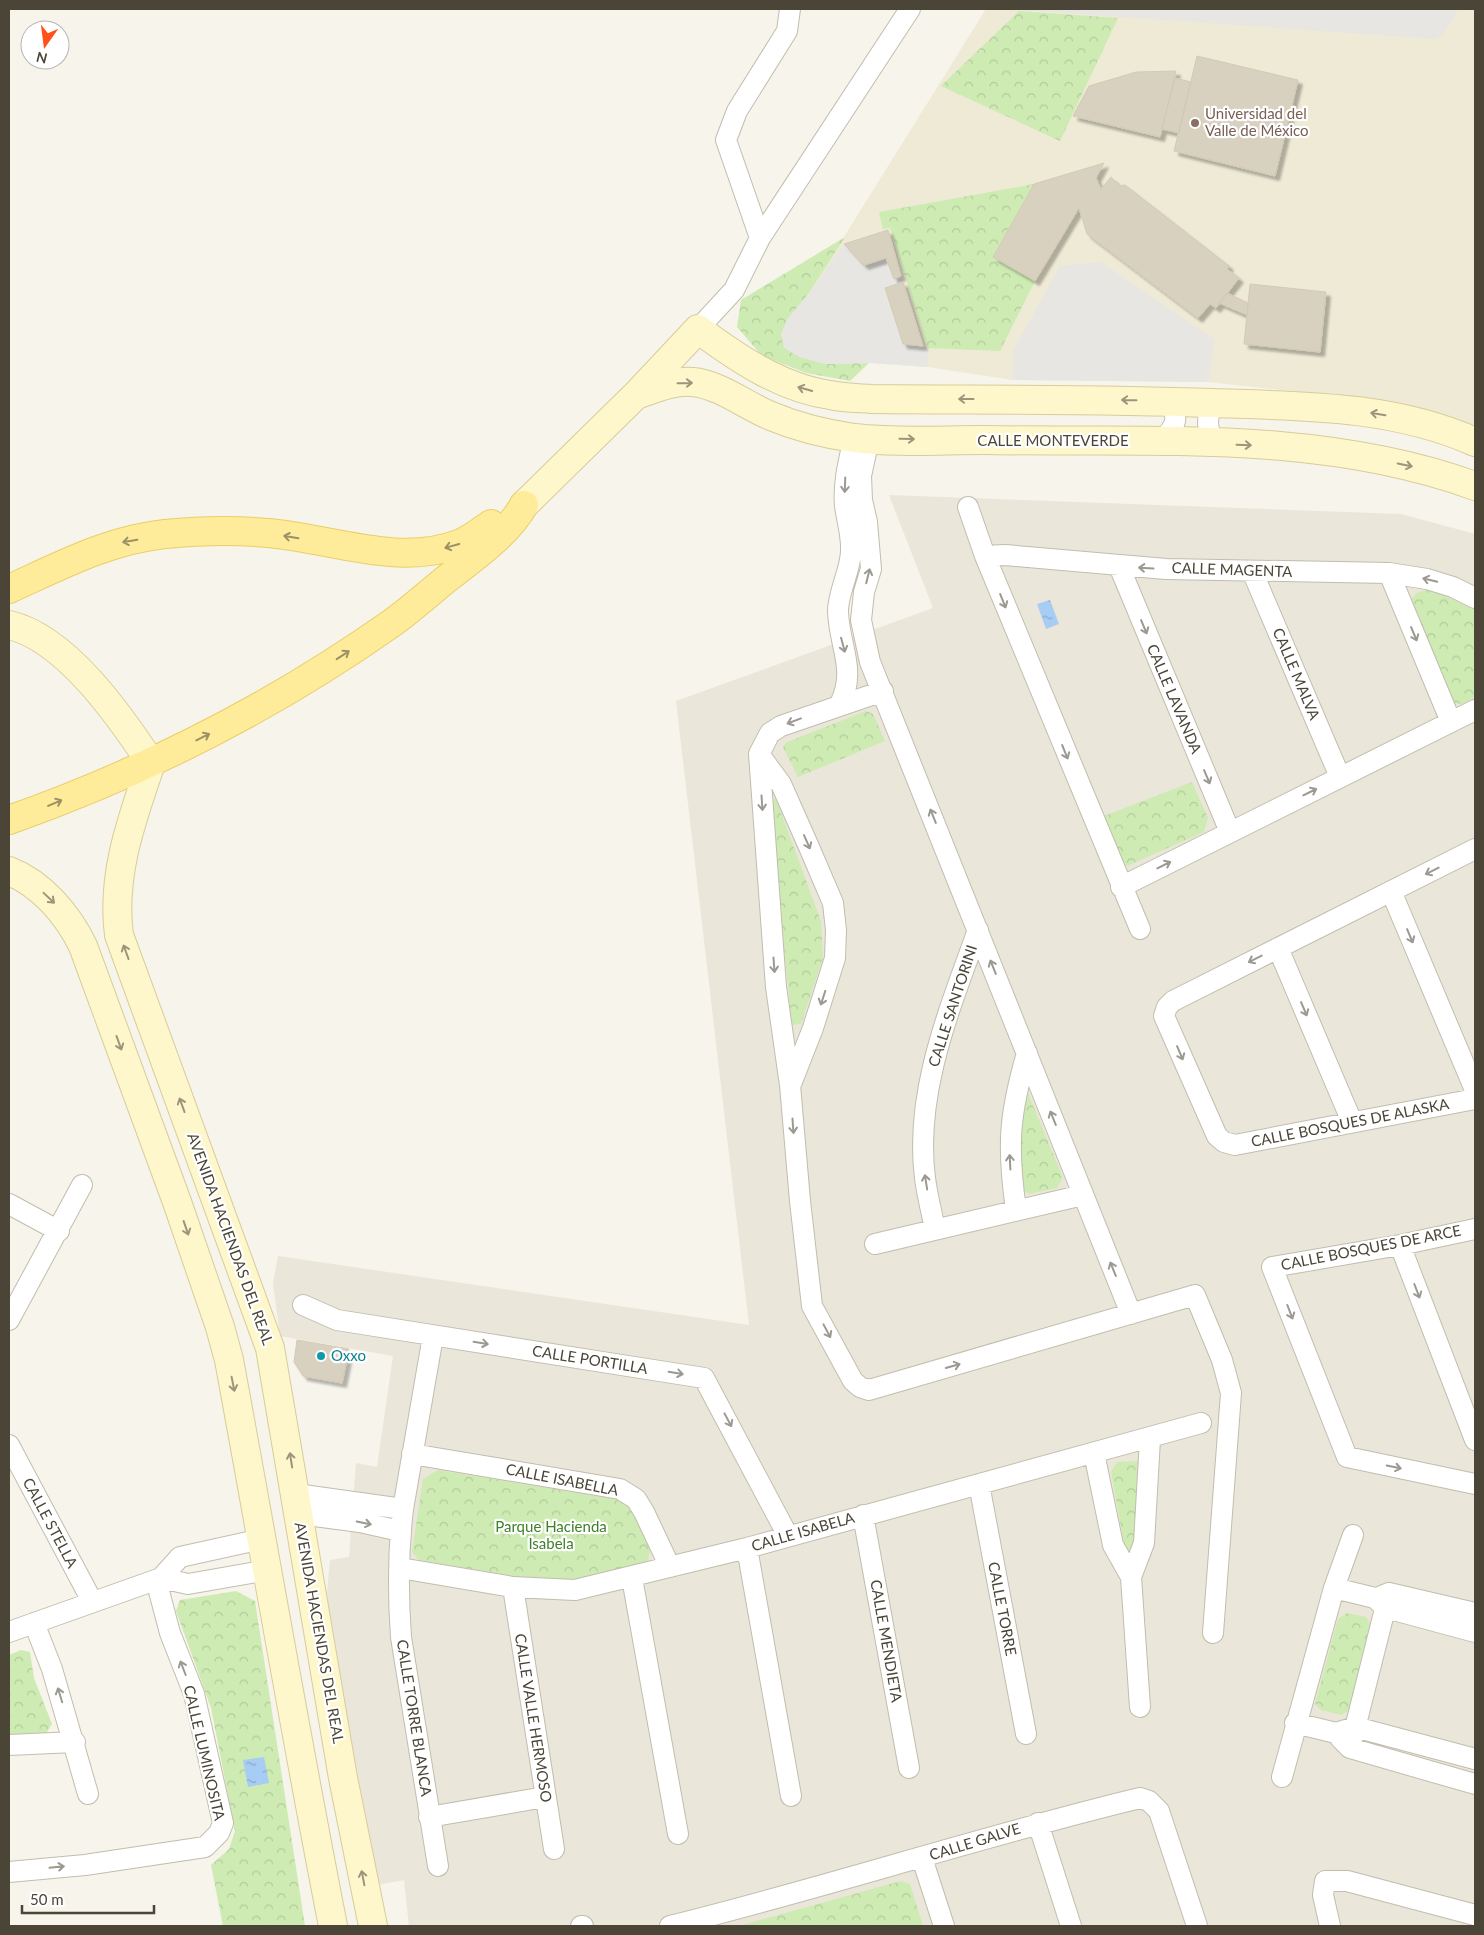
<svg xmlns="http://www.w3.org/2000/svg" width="1484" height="1935" font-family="Lato,sans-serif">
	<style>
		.residential { fill: #eae6d9 }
		.education { fill: #efead5 }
		.forest { fill: url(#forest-crowns) }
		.parking { fill: #e8e6e2 }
		.water { fill: url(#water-ripples) }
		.building { fill: #d8d1c0; stroke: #d3cab3; filter: url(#shadow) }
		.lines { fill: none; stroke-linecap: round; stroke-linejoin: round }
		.minor-casing { stroke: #c2bdad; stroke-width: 22 }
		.secondary-casing { stroke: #d7cc9a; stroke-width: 30 }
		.primary-casing { stroke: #e9ce67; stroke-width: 30 }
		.minor { stroke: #fff; stroke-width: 20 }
		.secondary { stroke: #fff7cc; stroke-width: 28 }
		.primary { stroke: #ffec9b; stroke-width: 28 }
		.oneway { stroke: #9c957b }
		.oneway2 { stroke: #9c9992 }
		.oneway3 { stroke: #9c9065 }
		.education-dot { fill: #8d6e63; stroke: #fff; stroke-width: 2 }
		.culture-dot { fill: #0f9aa8; stroke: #fff; stroke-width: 2 }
		.labels { text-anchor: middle; stroke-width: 4.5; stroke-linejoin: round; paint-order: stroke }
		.education-label { font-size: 15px; fill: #785e54; stroke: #fff; text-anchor: start }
		.street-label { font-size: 15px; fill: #4b4538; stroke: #fff }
		.culture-label { font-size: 15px; fill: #0d838f; stroke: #fff; text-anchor: start }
		.park-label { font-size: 15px; fill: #418028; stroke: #fff }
	</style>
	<defs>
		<pattern id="forest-crowns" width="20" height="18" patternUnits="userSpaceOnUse" patternTransform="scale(1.25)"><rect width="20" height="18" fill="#cdebb3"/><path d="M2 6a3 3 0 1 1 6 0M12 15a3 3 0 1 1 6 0" fill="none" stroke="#b2cb9b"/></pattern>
		<pattern id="water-ripples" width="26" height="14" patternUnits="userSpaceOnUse" patternTransform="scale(1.25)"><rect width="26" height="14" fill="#a7cdf4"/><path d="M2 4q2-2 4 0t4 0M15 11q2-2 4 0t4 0" fill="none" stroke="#8aa8c7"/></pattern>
		<filter id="shadow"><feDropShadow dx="4.5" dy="4.5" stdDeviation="1" flood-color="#0004"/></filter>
	</defs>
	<rect width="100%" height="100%" fill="#f6f4eb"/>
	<path class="residential" d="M889,495L1401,514L1475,534V1926H409L404,1880L372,1886L331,1661L327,1593L330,1560L349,1557L356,1463L377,1467L393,1356L280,1336L273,1283L278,1256L749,1325L676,701L933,608Z"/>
	<path class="education" d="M986,9H1475V427L1384,401L1208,382L1012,380L928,367L870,363L825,364L787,320L809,293Z"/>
	<path class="forest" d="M1019,11L1118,18L1060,141L941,86Z
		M1034,184L993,256L1035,281L1000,351L928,348L890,228L883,229L879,212Z
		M845,237L809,293L787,320L825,364L869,363L850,381L806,373L761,355L737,327L741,300Z
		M1426,590L1440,593L1475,610V697L1462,704L1454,703L1410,605C1412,595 1416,592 1426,590Z
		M866,711L873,714L885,741L798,777L783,747L787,742Z
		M1192,782L1208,818L1204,832L1127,866L1118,864L1099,818Z
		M776,799L821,921L823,958L801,1024L792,1025L769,800Z
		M1028,1093L1063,1178L1057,1188L1029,1194L1021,1189L1015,1146L1021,1096Z
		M1138,1461L1142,1471L1137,1549L1132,1553L1125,1549L1111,1472L1117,1462Z
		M438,1470L621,1500L630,1508L651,1545L648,1560L630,1570L560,1584L419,1560L412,1552L423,1479Z
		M236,1591L255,1601L305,1926H223L211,1865L229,1849L235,1831L211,1708L176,1611L180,1600Z
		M1347,1613L1366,1617L1370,1624L1349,1710L1341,1715L1321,1710L1315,1704L1338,1619Z
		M21,1650L30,1652L34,1678L52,1724L45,1735H9V1655Z
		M901,1881L910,1884L923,1926H739Z"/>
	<path class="parking" d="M1007,9H1459L1444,33L1435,39Z
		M844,244L864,265L886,258L894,278L901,276L903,282L885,288L903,344L928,348V367L870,363L825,364L799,357L784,348L781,334L787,320L809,293Z
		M1101,262L1215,340L1208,382L1012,380L1014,349L1060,266Z"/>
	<path class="water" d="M1050,600L1059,624L1046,629L1037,604Z
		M264,1757L269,1783L248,1787L243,1760Z"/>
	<path class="building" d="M1197,56L1298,80L1275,176L1174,151Z
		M1176,71L1160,137L1073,116L1089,86L1136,72Z
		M1175,78L1191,82L1179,133L1162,129Z
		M1104,163L1096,178L1101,189L1111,177L1120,186L1125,185L1229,266L1227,269L1239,278L1216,308L1210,304L1198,318L1087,234L1079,208L1035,281L993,257L1034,184Z
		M888,230L901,276L894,279L886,258L864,265L844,244Z
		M903,282L923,346L903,344L885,288Z
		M1250,284L1326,292L1320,352L1244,344Z
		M1227,293L1248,303L1247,315L1219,303Z
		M297,1340L349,1349L342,1383L303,1376L294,1362Z"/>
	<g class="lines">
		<defs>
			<path id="minor" d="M760,238L726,140L737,111L787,31L790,9
				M698,329L734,290L760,238L910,9
				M1213,403C1206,418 1206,430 1216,444
				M869,439L861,476L862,500L867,522L871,569L864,592L861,620L870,662L1131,1314
				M1161,441C1176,427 1182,416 1165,400
				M968,507L985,556L1140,929
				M985,556L1005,555L1166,569L1389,573L1427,579L1453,587L1475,598
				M1119,566L1230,832
				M1252,571L1340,777
				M1389,573L1451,722
				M883,691L781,726L770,733L759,754L776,987L790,1085L800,1201L812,1306L853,1381L860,1387L869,1390L1195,1295L1222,1360L1231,1393L1213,1633
				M840,704C857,669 839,647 838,611C838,592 850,572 851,552C852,536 847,521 845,506C843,482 849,460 854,438
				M759,754L781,784L809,847L833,903L836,930L835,958L813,1028L791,1084
				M1475,849L1173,1001L1167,1007L1164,1016L1217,1136L1224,1142L1235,1145L1475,1099
				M1121,887L1475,710
				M1391,891L1475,1090
				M1278,948L1352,1122
				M9,1204L59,1231
				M1016,1210C1007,1146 1009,1115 1027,1053
				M1475,1229L1400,1245L1272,1267L1347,1457L1475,1484
				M935,1230C932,1213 927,1195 925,1178C914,1093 950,1008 978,930
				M875,1244L1083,1195
				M1400,1245L1475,1440
				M303,1305L337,1320L704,1378L788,1536
				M9,1320L82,1185
				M433,1336L403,1509C398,1551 398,1595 401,1637L438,1866
				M9,1445L92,1601
				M1094,1453L1113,1545L1131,1577L1140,1707
				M412,1454L620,1489L636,1499L644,1512L670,1567
				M979,1484L1026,1734
				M296,1494L403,1509
				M299,1514L360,1522L400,1531
				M863,1515L909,1768
				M747,1548L791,1796
				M400,1568L513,1587L575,1590L747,1548L1201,1423
				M1131,1577L1144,1543L1150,1439
				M161,1578L188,1584L268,1570
				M632,1578L678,1834
				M513,1587L554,1849
				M1334,1588L1375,1598L1386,1608L1475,1632
				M1377,1598L1389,1593L1475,1613
				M34,1623L52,1669L88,1794
				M9,1632L161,1578L180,1557L262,1539
				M1295,1723L1336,1733L1355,1727L1475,1759
				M1340,1738L1350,1748L1475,1784
				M9,1745L75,1742
				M1350,1748L1389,1593
				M1282,1777L1334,1588L1353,1535
				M429,1817L545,1797
				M1038,1823L1071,1926
				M922,1858L944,1926
				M9,1872L85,1865L205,1847L219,1833L223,1823L194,1694L170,1633L156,1580
				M581,1926H583
				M670,1926C828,1887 982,1836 1140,1798L1149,1801L1159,1811L1197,1926
				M1330,1926L1323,1895L1325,1881H1347L1475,1915"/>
			<path id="secondary" d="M639,394C656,388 675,380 693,382C721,385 746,406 771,416C797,427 826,434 854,438C896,443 941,440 983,440C1147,443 1318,429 1475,486
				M524,505L637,394L698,329C737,358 781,388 830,395C844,398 858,398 872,399C986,400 1099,399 1212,403C1301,406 1392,405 1475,442
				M9,625C66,638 120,716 151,763C132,819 111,875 119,935L270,1348L343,1778L373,1926
				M9,871C42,884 68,915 83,946L177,1202L220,1327L229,1360C264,1549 296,1738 333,1926"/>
			<path id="primary" d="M9,589C60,566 108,540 165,534C196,531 236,530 268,533C330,538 397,567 459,544C470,540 481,531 491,524
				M9,820C145,772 274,706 392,623C410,610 427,595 445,580C472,559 507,535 524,505"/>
		</defs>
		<use href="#minor" class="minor-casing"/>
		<use href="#secondary" class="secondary-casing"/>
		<use href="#primary" class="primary-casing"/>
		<use href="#minor" class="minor"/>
		<use href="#secondary" class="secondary"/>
		<use href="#primary" class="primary"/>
	</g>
	<defs><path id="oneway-shaft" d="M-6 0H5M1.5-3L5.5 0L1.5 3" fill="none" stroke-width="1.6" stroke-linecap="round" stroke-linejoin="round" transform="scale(1.25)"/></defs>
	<g class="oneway">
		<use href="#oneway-shaft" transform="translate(685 383) rotate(-1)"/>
		<use href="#oneway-shaft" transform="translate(805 389) rotate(-164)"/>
		<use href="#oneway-shaft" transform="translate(966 399) rotate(-180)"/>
		<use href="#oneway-shaft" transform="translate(1129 400) rotate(-179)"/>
		<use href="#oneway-shaft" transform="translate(1378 414) rotate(-171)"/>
		<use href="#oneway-shaft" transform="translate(907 439) rotate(1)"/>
		<use href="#oneway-shaft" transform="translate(1244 445) rotate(2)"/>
		<use href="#oneway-shaft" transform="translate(1405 465) rotate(12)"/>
		<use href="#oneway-shaft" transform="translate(49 898) rotate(43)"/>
		<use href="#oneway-shaft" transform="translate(126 952) rotate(-110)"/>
		<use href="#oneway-shaft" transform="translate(119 1043) rotate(70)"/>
		<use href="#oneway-shaft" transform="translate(182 1105) rotate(-110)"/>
		<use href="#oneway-shaft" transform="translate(186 1228) rotate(71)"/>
		<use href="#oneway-shaft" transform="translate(233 1384) rotate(79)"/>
		<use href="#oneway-shaft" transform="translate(291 1460) rotate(-99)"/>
		<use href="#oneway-shaft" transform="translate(363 1878) rotate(-101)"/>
	</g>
	<g class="oneway2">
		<use href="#oneway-shaft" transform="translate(845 485) rotate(92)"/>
		<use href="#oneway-shaft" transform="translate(1146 568) rotate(-177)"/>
		<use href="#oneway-shaft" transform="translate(868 576) rotate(-76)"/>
		<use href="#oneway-shaft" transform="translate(1430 580) rotate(-166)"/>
		<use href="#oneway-shaft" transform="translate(1003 601) rotate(68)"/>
		<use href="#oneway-shaft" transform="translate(1144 627) rotate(67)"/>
		<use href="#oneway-shaft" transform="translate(1414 634) rotate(67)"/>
		<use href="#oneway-shaft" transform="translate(843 645) rotate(75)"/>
		<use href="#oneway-shaft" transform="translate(794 721) rotate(159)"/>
		<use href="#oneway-shaft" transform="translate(1065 752) rotate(68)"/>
		<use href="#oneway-shaft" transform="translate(1207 777) rotate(67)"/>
		<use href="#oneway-shaft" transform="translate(1310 792) rotate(-26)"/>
		<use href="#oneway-shaft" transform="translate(762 803) rotate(86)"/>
		<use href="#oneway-shaft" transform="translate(933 816) rotate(-112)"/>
		<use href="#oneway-shaft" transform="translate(807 842) rotate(66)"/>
		<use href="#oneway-shaft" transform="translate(1164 865) rotate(-26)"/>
		<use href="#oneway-shaft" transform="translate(1432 871) rotate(153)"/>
		<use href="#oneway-shaft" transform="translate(1410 936) rotate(67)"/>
		<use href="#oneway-shaft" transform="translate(1255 959) rotate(153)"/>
		<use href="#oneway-shaft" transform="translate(774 965) rotate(86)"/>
		<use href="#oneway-shaft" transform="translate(993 967) rotate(-112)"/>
		<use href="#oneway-shaft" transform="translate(823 998) rotate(108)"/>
		<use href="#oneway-shaft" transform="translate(1304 1009) rotate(67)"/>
		<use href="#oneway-shaft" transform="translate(1180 1053) rotate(67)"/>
		<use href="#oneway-shaft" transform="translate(1053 1118) rotate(-112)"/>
		<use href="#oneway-shaft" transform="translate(793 1126) rotate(86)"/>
		<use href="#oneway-shaft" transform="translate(1010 1162) rotate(-93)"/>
		<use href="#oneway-shaft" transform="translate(926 1182) rotate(-99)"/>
		<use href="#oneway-shaft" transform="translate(1113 1269) rotate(-112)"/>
		<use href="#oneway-shaft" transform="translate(1417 1291) rotate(69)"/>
		<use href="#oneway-shaft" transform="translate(1290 1312) rotate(69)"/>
		<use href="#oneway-shaft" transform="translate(827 1331) rotate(62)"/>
		<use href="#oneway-shaft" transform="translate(481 1343) rotate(9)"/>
		<use href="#oneway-shaft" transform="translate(953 1366) rotate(-16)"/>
		<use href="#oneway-shaft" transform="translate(676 1373) rotate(9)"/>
		<use href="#oneway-shaft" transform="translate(728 1420) rotate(62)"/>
		<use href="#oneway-shaft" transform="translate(1394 1467) rotate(12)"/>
		<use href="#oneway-shaft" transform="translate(364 1523) rotate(12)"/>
		<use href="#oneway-shaft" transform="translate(183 1668) rotate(-111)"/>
		<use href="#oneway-shaft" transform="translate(60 1695) rotate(-107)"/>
		<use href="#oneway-shaft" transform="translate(57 1867) rotate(-6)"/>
	</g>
	<g class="oneway3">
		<use href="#oneway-shaft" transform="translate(291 537) rotate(-171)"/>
		<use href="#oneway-shaft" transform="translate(130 541) rotate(170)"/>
		<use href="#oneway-shaft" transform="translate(452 546) rotate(165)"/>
		<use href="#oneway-shaft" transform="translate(343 655) rotate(-33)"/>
		<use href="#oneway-shaft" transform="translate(203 737) rotate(-27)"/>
		<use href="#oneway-shaft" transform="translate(55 803) rotate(-23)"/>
	</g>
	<circle class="education-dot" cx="1195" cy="123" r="5"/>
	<circle class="culture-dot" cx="321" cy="1356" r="5"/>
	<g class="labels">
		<g class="education-label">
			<text x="1205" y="119">Universidad del<tspan x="1205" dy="17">Valle de México</tspan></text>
		</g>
		<g class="street-label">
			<text x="1053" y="446">CALLE MONTEVERDE</text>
			<text transform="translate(1232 570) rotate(2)" y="5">CALLE MAGENTA</text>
			<text transform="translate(1296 674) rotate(67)" y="5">CALLE MALVA</text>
			<text transform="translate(1174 699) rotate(67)" y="5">CALLE LAVANDA</text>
			<text transform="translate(953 1006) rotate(-72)" y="5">CALLE SANTORINI</text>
			<text transform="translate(1350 1123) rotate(-11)" y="5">CALLE BOSQUES DE ALASKA</text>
			<text transform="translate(230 1239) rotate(70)" y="5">AVENIDA HACIENDAS DEL REAL</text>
			<text transform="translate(1371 1248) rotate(-11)" y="5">CALLE BOSQUES DE ARCE</text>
			<text transform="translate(590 1360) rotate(9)" y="5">CALLE PORTILLA</text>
			<text transform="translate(562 1480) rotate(11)" y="5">CALLE ISABELLA</text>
			<text transform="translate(50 1523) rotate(62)" y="5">CALLE STELLA</text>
			<text transform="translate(803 1532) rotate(-16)" y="5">CALLE ISABELA</text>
			<text transform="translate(1002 1609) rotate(79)" y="5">CALLE TORRE</text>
			<text transform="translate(319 1633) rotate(80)" y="5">AVENIDA HACIENDAS DEL REAL</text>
			<text transform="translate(886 1641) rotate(80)" y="5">CALLE MENDIETA</text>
			<text transform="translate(414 1718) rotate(81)" y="5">CALLE TORRE BLANCA</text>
			<text transform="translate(533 1718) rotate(81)" y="5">CALLE VALLE HERMOSO</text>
			<text transform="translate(204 1753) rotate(77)" y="5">CALLE LUMINOSITA</text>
			<text transform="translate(975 1842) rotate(-17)" y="5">CALLE GALVE</text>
		</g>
		<g class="culture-label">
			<text x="331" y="1361">Oxxo</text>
		</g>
		<g class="park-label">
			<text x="551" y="1532">Parque Hacienda<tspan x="551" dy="17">Isabela</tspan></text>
		</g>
	</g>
	<rect width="1484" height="1935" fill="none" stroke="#4b4538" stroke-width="20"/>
	<g transform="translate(45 45) rotate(194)"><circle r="24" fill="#ffffff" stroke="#b7b5af"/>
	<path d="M0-4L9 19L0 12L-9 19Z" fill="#ff5119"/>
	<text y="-8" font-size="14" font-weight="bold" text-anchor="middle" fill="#4b4538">N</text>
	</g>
	<path d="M22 1905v8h132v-8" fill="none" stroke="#4b4538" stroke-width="2.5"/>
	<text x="30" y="1905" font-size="15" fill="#4b4538" stroke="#ffffff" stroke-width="4" paint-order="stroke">50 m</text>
</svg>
